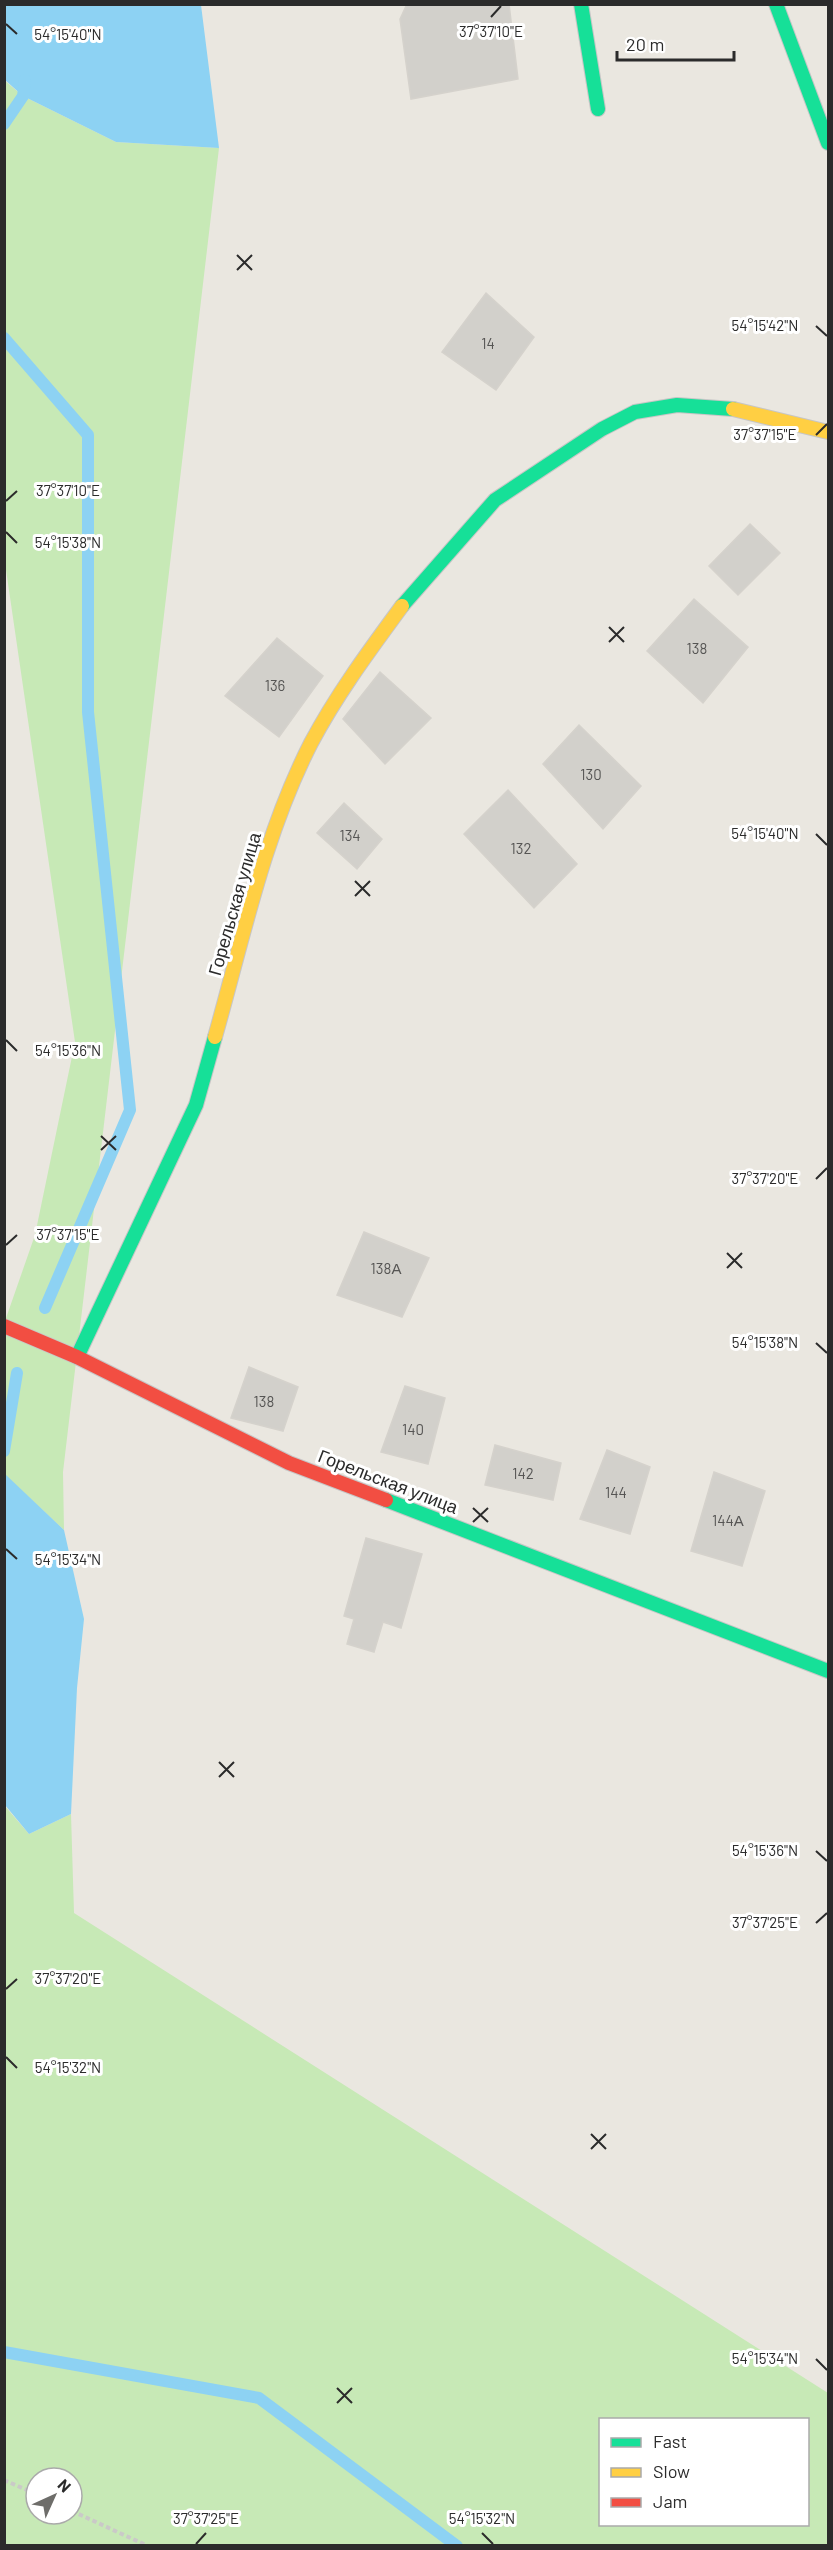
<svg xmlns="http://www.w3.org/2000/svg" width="833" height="2550" font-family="Barlow,sans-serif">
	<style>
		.green { fill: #c7e9b6; fill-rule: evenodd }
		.water { fill: #8dd2f3 }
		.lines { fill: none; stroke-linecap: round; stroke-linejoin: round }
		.stream { stroke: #8dd2f3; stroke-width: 12 }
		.building { fill: #d2d0cb; stroke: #d5d2cc; stroke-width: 1.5 }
		.fast-casing { stroke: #c7c6c6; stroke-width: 16 }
		.slow-casing { stroke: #c7c6c6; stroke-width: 16 }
		.jam-casing { stroke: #c7c6c6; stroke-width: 16 }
		.path { stroke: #cac9c8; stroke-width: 4; stroke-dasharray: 4.5 3; stroke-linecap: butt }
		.fast { stroke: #16e098; stroke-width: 14 }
		.slow { stroke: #ffcf43; stroke-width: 14 }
		.jam { stroke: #f24e42; stroke-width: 14 }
		.ticks { fill: none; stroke: #2b2b2b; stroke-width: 2 }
		.labels { text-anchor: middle; stroke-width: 6; stroke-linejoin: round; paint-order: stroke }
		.number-label { font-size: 15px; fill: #565554 }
		.street-label { font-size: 18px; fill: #2b2b2b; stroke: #fff }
		.ticks-label { font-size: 15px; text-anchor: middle; fill: #2b2b2b; stroke: #fff; stroke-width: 6; stroke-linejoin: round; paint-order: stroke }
	</style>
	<rect width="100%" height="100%" fill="#eae7e0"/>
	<path class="green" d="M4,80L23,96L116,142L219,148L63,1472L64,1530L4,1474L5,1321L35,1235L75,1042L5,563Z
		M4,1805L29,1834L71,1814L74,1913L828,2393V2545H5ZM600,2420H808V2524H600ZM36,2478H72V2514H36Z"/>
	<path class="water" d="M5,4L201,5L219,148L116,142L23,96L5,80Z
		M5,1474L64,1530L84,1619L77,1688L71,1814L29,1834L5,1805Z"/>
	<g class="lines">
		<path class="stream" d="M4,124L23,96L25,80
			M4,338L88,435V712L130,1110L45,1308
			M4,1451L17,1373
			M4,2352L259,2398L457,2546"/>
	</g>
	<path class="building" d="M407,4H509L518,79L411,99L400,19Z
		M486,293L534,337L496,390L442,352Z
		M750,524L780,553L738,595L709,566Z
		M694,599L748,647L703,703L647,651Z
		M277,638L323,676L279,737L225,696Z
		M380,672L431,718L385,764L343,719Z
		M579,725L641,786L603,829L543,764Z
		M508,790L577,864L534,908L464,834Z
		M344,803L382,839L357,869L317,833Z
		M364,1232L429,1258L402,1317L337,1295Z
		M249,1367L298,1387L283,1431L231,1418Z
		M405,1386L445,1398L428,1464L381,1452Z
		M495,1445L561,1463L553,1500L485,1485Z
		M607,1450L650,1467L630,1534L580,1519Z
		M714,1472L765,1491L742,1566L691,1551Z
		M366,1538L422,1554L401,1628L383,1622L374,1652L347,1644L354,1619L344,1616Z"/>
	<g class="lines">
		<defs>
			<path id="fast" d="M581,4L598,109
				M776,4L828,143
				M402,606L495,500L602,429L635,412L677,405L733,409
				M77,1357L196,1105L215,1037
				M386,1500L828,1671"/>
			<path id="slow" d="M733,409L828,432
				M215,1037C243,938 264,835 311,743C337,694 369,651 402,606"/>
			<path id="jam" d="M4,1326L77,1357L289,1463L386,1500"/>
		</defs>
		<use href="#fast" class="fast-casing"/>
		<use href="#slow" class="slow-casing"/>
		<use href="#jam" class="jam-casing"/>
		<path class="path" d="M4,2480L36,2494
			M72,2511L148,2546"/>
		<use href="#fast" class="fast"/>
		<use href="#slow" class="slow"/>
		<use href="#jam" class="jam"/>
	</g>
	<path class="ticks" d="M491,17L501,6M6,24L17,34M237,255L252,270M237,270L252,255M816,326L827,336M816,435L827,424M6,501L17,491M6,532L17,543M609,627L624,642M609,642L624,627M816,834L827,845M355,881L370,896M355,896L370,881M6,1040L17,1051M101,1136L116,1150M101,1150L116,1136M816,1179L827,1168M6,1245L17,1235M727,1253L742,1268M727,1268L742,1253M816,1343L827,1353M473,1508L488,1522M473,1522L488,1508M6,1549L17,1559M219,1762L234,1777M219,1777L234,1762M816,1851L827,1861M816,1923L827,1913M6,1989L17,1979M6,2057L17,2068M591,2134L606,2149M591,2149L606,2134M816,2359L827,2370M337,2388L352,2403M337,2403L352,2388M482,2533L493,2544M196,2544L206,2533"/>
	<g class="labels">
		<g class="number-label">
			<text x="488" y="349">14</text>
			<text x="697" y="654">138</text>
			<text x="275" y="691">136</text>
			<text x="591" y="780">130</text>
			<text x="350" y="841">134</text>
			<text x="521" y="854">132</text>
			<text x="386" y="1274">138А</text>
			<text x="264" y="1407">138</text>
			<text x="413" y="1435">140</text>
			<text x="523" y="1479">142</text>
			<text x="616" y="1498">144</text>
			<text x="728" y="1526">144А</text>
		</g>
		<g class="street-label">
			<text transform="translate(235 904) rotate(-74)" y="6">Горельская улица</text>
			<text transform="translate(388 1482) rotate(21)" y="6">Горельская улица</text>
		</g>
	</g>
	<g class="ticks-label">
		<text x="491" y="37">37°37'10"E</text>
		<text x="68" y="40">54°15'40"N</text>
		<text x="765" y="331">54°15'42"N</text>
		<text x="765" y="440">37°37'15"E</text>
		<text x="68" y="496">37°37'10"E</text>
		<text x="68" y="548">54°15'38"N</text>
		<text x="765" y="839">54°15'40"N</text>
		<text x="68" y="1056">54°15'36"N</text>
		<text x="765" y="1184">37°37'20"E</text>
		<text x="68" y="1240">37°37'15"E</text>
		<text x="765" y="1348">54°15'38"N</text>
		<text x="68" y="1565">54°15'34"N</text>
		<text x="765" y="1856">54°15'36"N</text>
		<text x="765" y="1928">37°37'25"E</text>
		<text x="68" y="1984">37°37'20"E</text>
		<text x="68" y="2073">54°15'32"N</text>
		<text x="765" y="2364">54°15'34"N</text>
		<text x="206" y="2524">37°37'25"E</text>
		<text x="482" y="2524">54°15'32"N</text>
	</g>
	<rect width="833" height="2550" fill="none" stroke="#2b2b2b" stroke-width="12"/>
	<rect x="599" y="2418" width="210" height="108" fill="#ffffff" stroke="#aaaaaa" stroke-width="1.5"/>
	<rect x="611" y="2438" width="30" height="9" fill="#16e098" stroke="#aaaaaa" stroke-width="1.5"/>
	<text x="653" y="2448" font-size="18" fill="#2b2b2b">Fast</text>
	<rect x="611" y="2468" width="30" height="9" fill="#ffcf43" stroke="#aaaaaa" stroke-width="1.5"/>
	<text x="653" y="2478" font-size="18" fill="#2b2b2b">Slow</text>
	<rect x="611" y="2498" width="30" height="9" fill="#f24e42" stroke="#aaaaaa" stroke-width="1.5"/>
	<text x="653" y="2508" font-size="18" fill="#2b2b2b">Jam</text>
	<g transform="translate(54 2496) rotate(45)"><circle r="28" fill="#ffffff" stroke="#aaaaaa" stroke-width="1.5"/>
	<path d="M0-4.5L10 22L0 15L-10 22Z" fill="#6e6d6a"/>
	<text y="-9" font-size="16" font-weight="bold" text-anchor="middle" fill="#2b2b2b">N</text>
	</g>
	<path d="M617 51v9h117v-9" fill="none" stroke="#2b2b2b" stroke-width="3"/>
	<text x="626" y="51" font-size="18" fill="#2b2b2b" stroke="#ffffff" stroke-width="4.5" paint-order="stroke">20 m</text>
</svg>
